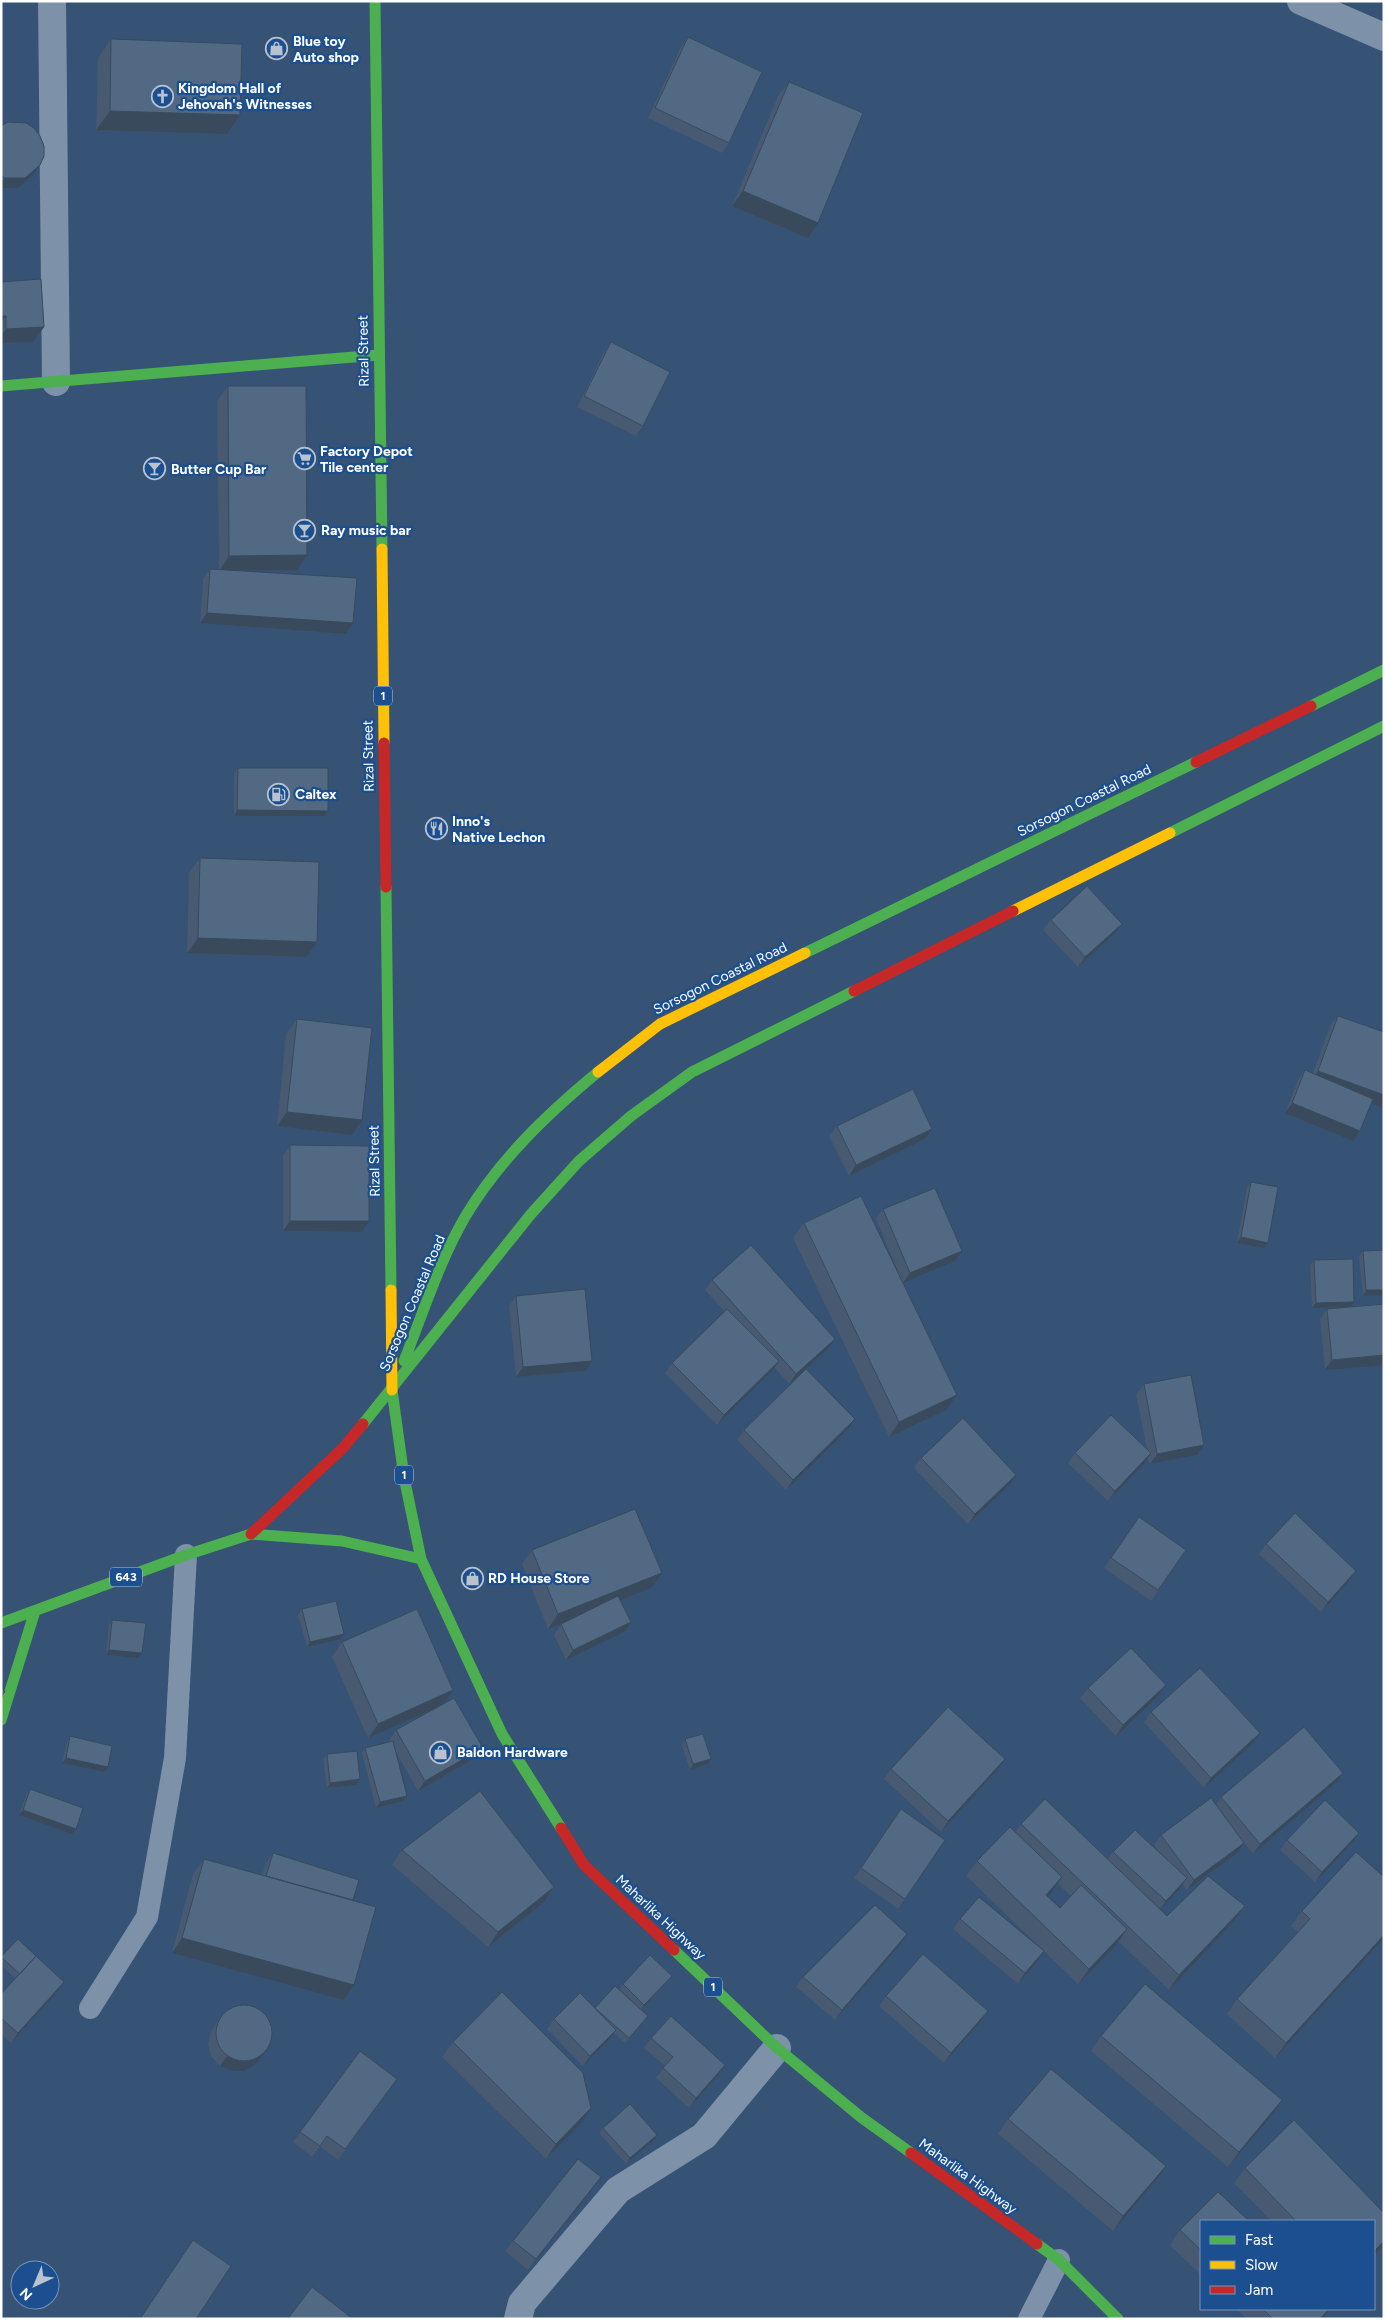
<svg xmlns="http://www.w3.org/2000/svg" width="1385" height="2320" font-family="Figtree,sans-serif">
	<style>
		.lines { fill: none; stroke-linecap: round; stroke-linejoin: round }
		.lane { stroke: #7d92a8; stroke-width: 22 }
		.street { stroke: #7d92a8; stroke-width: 28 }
		.fast { stroke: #4caf50; stroke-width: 11 }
		.slow { stroke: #ffc107; stroke-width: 11 }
		.jam { stroke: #c62828; stroke-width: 11 }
		.wall { fill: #475a72; fill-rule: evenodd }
		.shaded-wall { fill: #394a5c }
		.building { fill: #526984; stroke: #394a5c }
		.labels { text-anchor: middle; stroke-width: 4.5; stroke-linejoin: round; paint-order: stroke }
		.shield { fill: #1b4f8f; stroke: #bbcadd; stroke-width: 1 }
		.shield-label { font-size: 12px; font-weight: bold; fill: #fff }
		.poi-label { font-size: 14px; font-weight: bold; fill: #fff; stroke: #1b4f8f; text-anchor: start }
		.street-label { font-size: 14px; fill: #fff; stroke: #1b4f8f }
	</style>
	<rect width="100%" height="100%" fill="#365274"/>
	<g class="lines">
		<path class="lane" d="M90,2008L147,1917L175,1758L186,1555
			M1029,2319L1059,2260"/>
		<path class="street" d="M52,1L56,382
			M1301,1L1384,37
			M518,2319L522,2303L618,2190L704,2136L777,2048"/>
		<path class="fast" d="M375,1L382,549
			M1,386L378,355
			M1311,706L1384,670
			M1170,833L1384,726
			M386,887L391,1290
			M805,953L1196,762
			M404,1361C423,1313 439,1262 465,1217C499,1160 547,1114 598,1072
			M392,1390L404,1477L421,1559L502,1734L561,1828
			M363,1424L531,1214L579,1161L631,1116L692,1072L854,991
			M1,1623L186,1555L251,1534L342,1541L421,1559
			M1,1720L35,1611
			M674,1950L777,2048L862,2118L911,2153
			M1037,2244L1059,2260L1118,2319"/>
		<path class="slow" d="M382,549L384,743
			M1013,911L1170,833
			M598,1072L660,1024L805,953
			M391,1290L392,1390"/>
		<path class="jam" d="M384,743L386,887
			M1196,762L1311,706
			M854,991L1013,911
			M251,1534L343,1448L363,1424
			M561,1828L584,1865L674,1950
			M911,2153L1037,2244"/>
	</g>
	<path class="wall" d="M688,37L729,143L722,153L648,118L681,47Z
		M111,39L227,134L96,130L98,58Z
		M789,82L808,238L732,206L778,96Z
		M1,126L33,175L18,188H1Z
		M1,282L44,327L33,342L1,343Z
		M611,342L643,426L636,436L577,407L604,352Z
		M228,386L307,555L297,570H238L353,623L346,634L200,623L203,579L210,569H219L217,401Z
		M238,768L325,816H234V773Z
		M200,858L306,957L187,953L189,873Z
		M1051,920L1122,924L1114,934L1078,967L1043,930Z
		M1338,1016L1371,1103L1360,1131L1353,1141L1285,1113L1298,1080L1305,1070L1313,1073L1330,1026Z
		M297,1019L352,1135L277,1126L286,1034Z
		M837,1126L932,1129L925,1139L849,1176L829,1136Z
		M290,1145L369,1221L362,1232L283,1231V1156Z
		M1251,1182L1264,1248L1237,1243L1247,1187Z
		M883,1209L955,1261L903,1283L957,1395L946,1410L889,1437L793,1238L804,1223L901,1279L876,1219Z
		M1363,1251L1384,1295L1363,1296L1359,1256Z
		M1314,1260L1354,1302L1351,1306L1384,1304L1325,1370L1320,1319L1327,1309L1341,1307L1312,1308L1310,1265Z
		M712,1280L835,1339L828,1349L789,1384L774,1367L772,1371L717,1425L665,1373L672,1363L725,1312L705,1290Z
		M516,1296L585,1371L516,1377L509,1306Z
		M1144,1384L1197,1455L1150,1464L1148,1458L1144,1464L1108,1501L1068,1463L1075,1453L1147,1449L1136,1394Z
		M848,1429L786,1490L737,1440L744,1430Z
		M921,1458L1009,1485L968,1524L914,1468Z
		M1139,1517L1186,1550L1151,1601L1104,1568Z
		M1266,1544L1349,1581L1321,1612L1259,1554Z
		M532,1550L651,1588L620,1600L631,1622L624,1632L566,1660L554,1635L561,1624L570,1620L548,1629L522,1564Z
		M302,1609L344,1634L341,1639L307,1647L298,1615Z
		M112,1620L142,1653L138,1658L106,1655L109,1625Z
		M342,1642L445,1703L483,1748L475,1758L418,1791L396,1752L407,1796L403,1801L376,1808L362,1753L365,1748L390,1742L389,1741L396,1730L432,1710L368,1738L332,1657Z
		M1166,1685L1159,1695L1116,1736L1080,1698L1088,1688Z
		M1151,1712L1260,1733L1253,1743L1204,1788L1144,1722Z
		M70,1736L108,1767L104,1772L62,1763L67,1742Z
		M685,1739L708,1764L690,1770L682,1745Z
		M327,1754L356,1785L327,1788L323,1759Z
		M891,1769H998L941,1832L884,1779Z
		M1343,1773L1336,1783L1253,1854L1244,1843L1237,1853L1187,1890L1183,1884L1160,1909L1167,1916L1245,1906L1234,1921L1169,1990L1119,1942L1078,1984L966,1876L977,1861L1015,1832L1021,1824L1108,1859L1113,1852H1159L1154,1845L1161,1835L1216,1805L1221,1797ZM1058,1884L1071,1896L1060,1908L1047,1897Z
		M30,1789L76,1829L72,1834L19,1815L26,1795Z
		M901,1809L945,1840L898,1909L854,1878Z
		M1287,1840L1352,1843L1315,1882L1280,1850Z
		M402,1850L554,1887L544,1902L488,1947L392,1865Z
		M273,1853L353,1900L354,1985L344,2000L172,1953L193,1874L204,1859L262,1875L266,1863Z
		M1302,1911L1384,1938L1275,2058L1227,2014L1237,1999L1298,1932L1291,1926Z
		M960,1919L1044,1951L1037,1962L1018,1984L953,1929Z
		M900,1945L835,2020L796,1987L803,1977Z
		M1,1957H37L57,1992L11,2043L1,2034V1994L16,1979L1,1965Z
		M672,1976L668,1981L641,2010L644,2021L625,2043L614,2033L609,2040L583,2066L547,2029L554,2019L631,2000L619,1989L623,1984Z
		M886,1996L988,2011L981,2021L944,2063L879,2006Z
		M225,2011L270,2045L255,2065L244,2071H232L220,2066L211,2056L208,2044L211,2031Z
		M1101,2036L1272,2115L1228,2167L1091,2051Z
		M651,2038L725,2065L718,2075L689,2108L656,2078L665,2066L644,2048Z
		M453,2042L581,2123L546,2159L442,2057Z
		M360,2051L397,2079L338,2160L320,2146L312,2157L293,2142Z
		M1008,2119L1155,2181L1113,2231L998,2134Z
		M603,2128L657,2135L654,2140L626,2164L599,2133Z
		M1245,2168L1384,2213V2246L1374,2255V2221H1271L1234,2183Z
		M601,2177L594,2187L528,2270L505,2251L513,2241Z
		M1201,2221V2275L1170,2245L1180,2230Z
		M1237,2309H1330L1323,2319H1247Z"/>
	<path class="shaded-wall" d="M110,111L240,115L227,134L96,130Z
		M40,165L33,175L18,188H1V183L5,178Z
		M743,191L818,223L808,238L732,206Z
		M1,316H6L1,322Z
		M44,327L33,342L1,343V336L6,329Z
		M307,555L297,570L219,571L229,556Z
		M207,613L353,623L346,634L200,623Z
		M237,810L328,811L325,816H234Z
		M1122,924L1114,934L1078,967L1085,957Z
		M198,938L317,942L306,957L187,953Z
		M1318,1071L1384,1095V1108L1311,1081Z
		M1292,1103L1360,1131L1353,1141L1285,1113Z
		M287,1112L362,1120L352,1135L277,1126Z
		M932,1129L925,1139L849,1176L856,1165Z
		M290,1221H369L362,1232L283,1231Z
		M1241,1237L1268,1243L1264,1248L1237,1243Z
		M962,1251L955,1261L903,1283L910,1273Z
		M1366,1290H1384V1295L1363,1296Z
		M1354,1302L1351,1307L1312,1308L1316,1303Z
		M835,1339L828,1349L789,1384L796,1374Z
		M1384,1355V1365L1325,1370L1332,1360Z
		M592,1361L585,1371L516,1377L523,1367Z
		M779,1361L772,1371L717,1425L724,1415Z
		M957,1395L946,1410L889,1437L899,1422Z
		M855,1419L848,1429L786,1490L793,1480Z
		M1204,1445L1197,1455L1150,1464L1157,1454Z
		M1151,1453L1144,1464L1108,1501L1115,1491Z
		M1016,1475L1009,1485L968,1524L975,1514Z
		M1356,1571L1349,1581L1321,1612L1328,1602Z
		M662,1573L651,1588L548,1629L558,1614Z
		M631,1622L624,1632L566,1660L573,1650Z
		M344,1634L341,1639L307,1647L310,1642Z
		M109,1650L142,1653L138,1658L106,1655Z
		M1166,1685L1159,1695L1116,1736L1123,1725Z
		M453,1690L443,1705L368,1738L378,1724Z
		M1260,1733L1253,1743L1204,1788L1211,1778Z
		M483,1748L475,1758L418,1791L425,1781Z
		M66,1758L108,1767L104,1772L62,1763Z
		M711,1759L708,1764L690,1770L693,1764Z
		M1005,1759L998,1769L941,1832L948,1821Z
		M1343,1773L1336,1783L1253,1854L1260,1844Z
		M360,1779L356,1785L327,1788L330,1783Z
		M407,1796L403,1801L376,1808L380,1802Z
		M23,1810L76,1829L72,1834L19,1815Z
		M1359,1833L1352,1843L1315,1882L1322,1872Z
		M1244,1843L1237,1853L1187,1890L1194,1880Z
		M1062,1877L1052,1892L1035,1910L1046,1895Z
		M1187,1878L1180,1888L1159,1911L1166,1901Z
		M554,1887L544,1902L488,1947L498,1932Z
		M1245,1906L1234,1921L1169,1990L1179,1975Z
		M1127,1929L1117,1944L1078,1984L1089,1969Z
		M907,1934L900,1945L835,2020L842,2010Z
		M1384,1935V1938L1275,2058L1286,2043Z
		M182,1938L354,1985L344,2000L172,1953Z
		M1044,1951L1037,1962L1018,1984L1025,1973Z
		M672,1976L668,1981L641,2010L644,2005Z
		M64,1982L57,1992L11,2043L18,2033Z
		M988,2011L981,2021L944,2063L951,2053Z
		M616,2030L609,2040L583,2066L590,2056Z
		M270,2045L255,2065L244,2071H232L220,2066L227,2056Z
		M725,2065L718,2075L689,2108L696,2098Z
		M1282,2100L1272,2115L1228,2167L1239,2152Z
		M591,2108L581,2123L546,2159L556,2144Z
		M657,2135L654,2140L626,2164L630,2158Z
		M1166,2166L1155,2181L1113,2231L1123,2216Z
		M601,2177L594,2187L528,2270L536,2259Z
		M1384,2241V2246L1374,2255V2251Z
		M1329,2309H1330L1323,2319H1320Z"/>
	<path class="building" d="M688,37L762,72L729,143L655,108Z
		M111,39L242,44L240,115L110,111Z
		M789,82L863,113L818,223L743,191Z
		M8,122L26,123L34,128L40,136L44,146V156L40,165L25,178H5L1,176V126Z
		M41,279L44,327L6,329V316H1V282Z
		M611,342L670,372L643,426L584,396Z
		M228,386H306L307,555L229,556Z
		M210,569L357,578L353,623L207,613Z
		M238,768H328V811L237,810Z
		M200,858L319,862L317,942L198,938Z
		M1087,886L1122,924L1085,957L1051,920Z
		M1338,1016L1384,1032V1095L1318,1071Z
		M297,1019L372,1028L362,1120L287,1112Z
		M1305,1070L1373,1099L1360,1131L1292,1103Z
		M913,1089L932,1129L856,1165L837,1126Z
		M290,1145L369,1146V1221H290Z
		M1251,1182L1278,1187L1268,1243L1241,1237Z
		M935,1188L962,1251L910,1273L883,1209Z
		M861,1196L957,1395L899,1422L804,1223Z
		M751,1245L835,1339L796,1374L712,1280Z
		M1384,1250V1290H1366L1363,1251Z
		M1353,1259L1354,1302L1316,1303L1314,1260Z
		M585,1289L592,1361L523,1367L516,1296Z
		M1384,1304V1355L1332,1360L1327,1309Z
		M727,1309L779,1361L724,1415L672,1363Z
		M806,1369L855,1419L793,1480L744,1430Z
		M1191,1375L1204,1445L1157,1454L1144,1384Z
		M1111,1415L1151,1453L1115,1491L1075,1453Z
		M963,1418L1016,1475L975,1514L921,1458Z
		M635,1509L662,1573L558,1614L532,1550Z
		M1295,1513L1356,1571L1328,1602L1266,1544Z
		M1139,1517L1186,1550L1158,1590L1111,1558Z
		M618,1596L631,1622L573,1650L561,1624Z
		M336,1601L344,1634L310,1642L302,1609Z
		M417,1609L453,1690L378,1724L342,1642Z
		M112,1620L146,1623L142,1653L109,1650Z
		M1131,1648L1166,1685L1123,1725L1088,1688Z
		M1200,1668L1260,1733L1211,1778L1151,1712Z
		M1,1687L5,1692L1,1695Z
		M454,1698L483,1748L425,1781L396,1730Z
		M948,1707L1005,1759L948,1821L891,1769Z
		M1304,1727L1343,1773L1260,1844L1221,1797Z
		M703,1734L711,1759L693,1764L685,1739Z
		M70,1736L112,1746L108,1767L66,1758Z
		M393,1741L407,1796L380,1802L365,1748Z
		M357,1751L360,1779L330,1783L327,1754Z
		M30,1789L83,1808L76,1829L23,1810Z
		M480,1791L554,1887L498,1932L402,1850Z
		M1211,1798L1244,1843L1194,1880L1161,1835Z
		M1045,1799L1167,1916L1208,1876L1245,1906L1179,1975L1021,1824Z
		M1325,1800L1359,1833L1322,1872L1287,1840Z
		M901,1809L945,1840L905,1899L861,1868Z
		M1010,1827L1062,1877L1046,1895L1060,1908L1081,1885L1127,1929L1089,1969L977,1861Z
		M1135,1830L1187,1878L1166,1901L1113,1852Z
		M1356,1852L1384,1877V1935L1286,2043L1237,1999L1310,1919L1302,1911Z
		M273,1853L359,1880L353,1900L266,1876Z
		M204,1859L376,1907L354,1985L182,1938Z
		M979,1897L1044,1951L1025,1973L960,1919Z
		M875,1905L907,1934L842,2010L803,1977Z
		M18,1939L37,1957L36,1956L20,1974L1,1957Z
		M923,1954L988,2011L951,2053L886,1996Z
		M650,1955L672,1976L644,2005L623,1984Z
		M36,1956L64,1982L18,2033L1,2018V1994Z
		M1145,1984L1282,2100L1239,2152L1101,2036Z
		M615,1986L648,2016L629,2038L595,2008Z
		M502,1992L583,2073L591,2108L556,2144L453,2042Z
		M580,1993L616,2030L590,2056L554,2019Z
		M216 2033a28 28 0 1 1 56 0a28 28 0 1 1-56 0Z
		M671,2016L725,2065L696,2098L663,2068L673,2057L651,2038Z
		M360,2051L397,2079L345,2149L327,2136L320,2146L300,2132Z
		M1051,2069L1166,2166L1123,2216L1008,2119Z
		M630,2104L657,2135L630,2158L603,2128Z
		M1294,2120L1384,2213V2241L1374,2251V2221H1296L1245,2168Z
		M578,2159L601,2177L536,2259L513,2241Z
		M1218,2192L1249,2221H1201V2250L1180,2230Z
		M193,2240L231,2266L196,2319H140Z
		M312,2287L353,2319H291L289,2317Z
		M1263,2309H1329L1320,2319H1273Z"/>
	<defs>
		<symbol id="shop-ring" viewBox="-11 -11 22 22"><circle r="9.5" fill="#1b4f8f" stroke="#b9c2ce" stroke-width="1.5"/><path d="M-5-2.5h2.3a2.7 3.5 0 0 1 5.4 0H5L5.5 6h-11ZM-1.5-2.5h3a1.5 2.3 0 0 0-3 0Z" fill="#b9c2ce"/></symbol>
		<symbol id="church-ring" viewBox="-11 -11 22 22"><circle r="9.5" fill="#1b4f8f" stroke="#b9c2ce" stroke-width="1.5"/><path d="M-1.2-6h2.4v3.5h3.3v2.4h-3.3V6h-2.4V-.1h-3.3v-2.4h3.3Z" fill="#b9c2ce"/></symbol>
		<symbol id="supermarket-ring" viewBox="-11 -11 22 22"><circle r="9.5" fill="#1b4f8f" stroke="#b9c2ce" stroke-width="1.5"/><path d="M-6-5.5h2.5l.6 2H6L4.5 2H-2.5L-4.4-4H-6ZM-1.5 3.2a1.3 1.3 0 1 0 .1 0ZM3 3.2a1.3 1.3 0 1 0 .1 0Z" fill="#b9c2ce"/></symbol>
		<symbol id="bar-ring" viewBox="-11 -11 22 22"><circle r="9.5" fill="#1b4f8f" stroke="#b9c2ce" stroke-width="1.5"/><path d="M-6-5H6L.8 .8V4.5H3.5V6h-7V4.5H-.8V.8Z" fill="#b9c2ce"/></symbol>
		<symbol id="fuel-ring" viewBox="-11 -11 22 22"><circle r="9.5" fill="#1b4f8f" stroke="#b9c2ce" stroke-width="1.5"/><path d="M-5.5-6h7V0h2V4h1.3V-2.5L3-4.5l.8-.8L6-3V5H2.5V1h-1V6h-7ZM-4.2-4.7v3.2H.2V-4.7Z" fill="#b9c2ce"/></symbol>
		<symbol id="restaurant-ring" viewBox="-11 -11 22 22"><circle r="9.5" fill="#1b4f8f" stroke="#b9c2ce" stroke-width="1.5"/><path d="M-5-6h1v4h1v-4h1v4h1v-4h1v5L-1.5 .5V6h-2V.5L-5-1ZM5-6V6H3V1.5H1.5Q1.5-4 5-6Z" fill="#b9c2ce"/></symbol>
	</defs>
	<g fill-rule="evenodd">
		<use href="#shop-ring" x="264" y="36" width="25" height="25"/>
		<use href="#church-ring" x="150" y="84" width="25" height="25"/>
		<use href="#supermarket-ring" x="292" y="446" width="25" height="25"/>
		<use href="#bar-ring" x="142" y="456" width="25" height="25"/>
		<use href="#bar-ring" x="292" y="518" width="25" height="25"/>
		<use href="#fuel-ring" x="266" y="782" width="25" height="25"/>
		<use href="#restaurant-ring" x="424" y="816" width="25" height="25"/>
		<use href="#shop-ring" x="460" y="1566" width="25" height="25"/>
		<use href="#shop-ring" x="428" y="1740" width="25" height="25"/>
	</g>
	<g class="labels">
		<g class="shield">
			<rect x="374" y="686.5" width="18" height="19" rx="4"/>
			<rect x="395" y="1465.5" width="18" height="19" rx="4"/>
			<rect x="110" y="1567.5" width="32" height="19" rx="4"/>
			<rect x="704" y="1977.5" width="18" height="19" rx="4"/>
		</g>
		<g class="shield-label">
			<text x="383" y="700">1</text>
			<text x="404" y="1479">1</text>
			<text x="126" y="1581">643</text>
			<text x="713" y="1991">1</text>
		</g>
		<g class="poi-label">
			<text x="293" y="46">Blue toy<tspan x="293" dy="16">Auto shop</tspan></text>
			<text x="178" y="93">Kingdom Hall of<tspan x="178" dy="16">Jehovah's Witnesses</tspan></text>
			<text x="320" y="456">Factory Depot<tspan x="320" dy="16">Tile center</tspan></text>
			<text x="171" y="474">Butter Cup Bar</text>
			<text x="321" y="535">Ray music bar</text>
			<text x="295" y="799">Caltex</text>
			<text x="452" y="826">Inno's<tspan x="452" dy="16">Native Lechon</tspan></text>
			<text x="488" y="1583">RD House Store</text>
			<text x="457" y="1757">Baldon Hardware</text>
		</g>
		<g class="street-label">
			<text transform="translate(363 351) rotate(-91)" y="5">Rizal Street</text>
			<text transform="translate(368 756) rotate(-91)" y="5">Rizal Street</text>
			<text transform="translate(1084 800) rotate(-26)" y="5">Sorsogon Coastal Road</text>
			<text transform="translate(720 978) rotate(-26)" y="5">Sorsogon Coastal Road</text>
			<text transform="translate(374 1161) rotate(-91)" y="5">Rizal Street</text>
			<text transform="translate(412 1303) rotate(-67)" y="5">Sorsogon Coastal Road</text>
			<text transform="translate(661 1917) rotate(43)" y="5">Maharlika Highway</text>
			<text transform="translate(968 2176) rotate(36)" y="5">Maharlika Highway</text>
		</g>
	</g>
	<rect width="1385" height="2320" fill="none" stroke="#ffffff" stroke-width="5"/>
	<rect x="1200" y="2220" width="175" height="90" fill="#1b4f8f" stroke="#7695bc"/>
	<rect x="1210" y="2236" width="25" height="8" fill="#4caf50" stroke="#7695bc"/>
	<text x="1245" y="2245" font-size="15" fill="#ffffff">Fast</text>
	<rect x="1210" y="2261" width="25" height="8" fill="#ffc107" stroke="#7695bc"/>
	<text x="1245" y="2270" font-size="15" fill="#ffffff">Slow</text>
	<rect x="1210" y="2286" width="25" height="8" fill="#c62828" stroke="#7695bc"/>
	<text x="1245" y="2295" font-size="15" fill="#ffffff">Jam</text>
	<g transform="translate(35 2285) rotate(224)"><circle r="24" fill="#1b4f8f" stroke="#7695bc"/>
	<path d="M0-4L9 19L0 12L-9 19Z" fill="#b9c2ce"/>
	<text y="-8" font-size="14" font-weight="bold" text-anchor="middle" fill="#ffffff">N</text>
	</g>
</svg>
